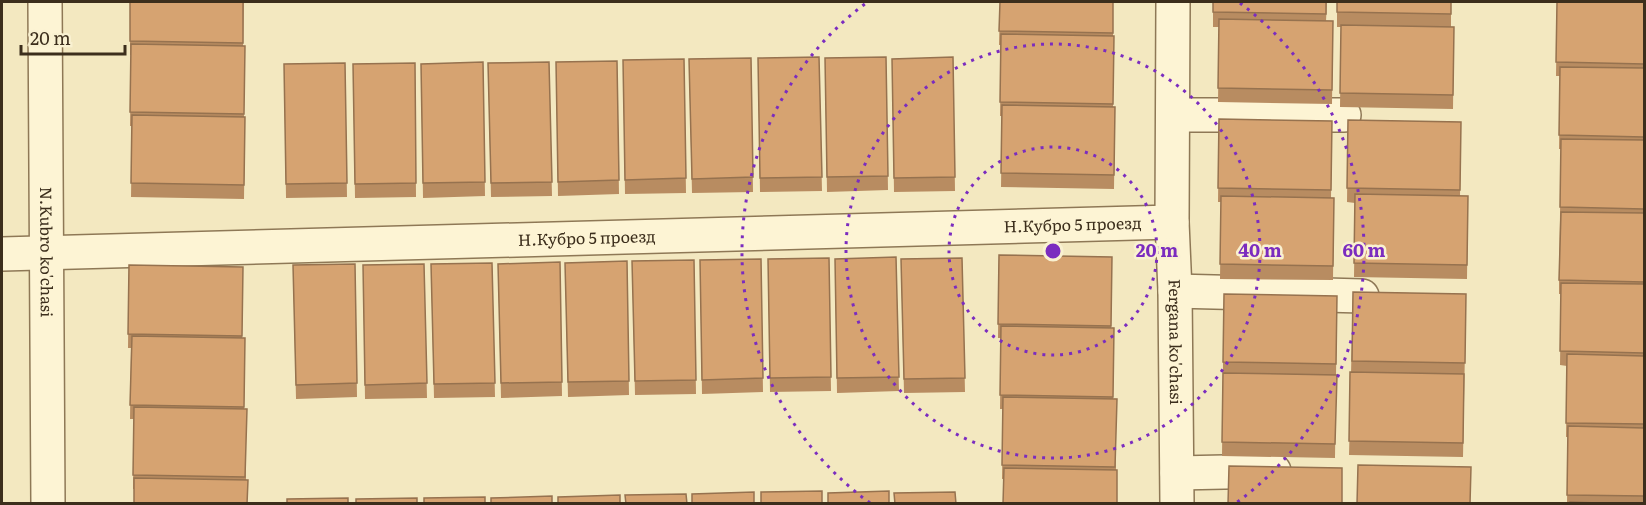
<svg xmlns="http://www.w3.org/2000/svg" width="1646" height="505" font-family="Literata,serif">
	<style>
		.lines { fill: none; stroke-linecap: round; stroke-linejoin: round }
		.minor-casing { stroke: #8e7856; stroke-width: 36 }
		.minor { stroke: #fdf4d4; stroke-width: 33 }
		.wall { fill: #b88c61 }
		.building { fill: #d6a371; stroke: #96724f; stroke-width: 1.5 }
		.ring { fill: none; stroke: #7b2cbf; stroke-width: 3; stroke-dasharray: 3 6 }
		.labels { text-anchor: middle; stroke-width: 5; stroke-linejoin: round; paint-order: stroke }
		.street-label { font-size: 16px; fill: #3c2e1c; stroke: #f9f1d1 }
		.centre { fill: #7b2cbf; stroke: #f9f1d1; stroke-width: 3 }
		.ring-label { font-size: 18px; text-anchor: middle; font-weight: bold; fill: #7b2cbf; stroke: #f9f1d1; stroke-width: 5; stroke-linejoin: round; paint-order: stroke }
	</style>
	<rect width="100%" height="100%" fill="#f3e8c0"/>
	<g class="lines">
		<defs>
			<g id="minor">
				<path id="s1" d="M45,2L48,504"/>
				<path id="s2" d="M1173,2L1172,222L1175,291L1177,504"/>
				<path d="M1174,115H1344"/>
				<path id="s3" d="M2,254L1172,222"/>
				<path d="M1175,291L1362,296"/>
				<path d="M1177,473L1274,471"/>
			</g>
		</defs>
		<use href="#minor" class="minor-casing"/>
		<use href="#minor" class="minor"/>
	</g>
	<path class="wall" d="M130,2H244L243,46L244,117H245L244,199L131,197L132,126H130L131,55H130Z
		M1000,2H1113V107H1115L1114,189L1001,187L1002,116H1000L1001,45H999Z
		M1213,2H1327L1326,21H1333L1332,104L1218,102L1219,27H1213Z
		M1337,2H1451V27H1454L1453,109L1340,107L1341,27H1337Z
		M1556,2H1644V504H1567L1568,437H1566L1567,366L1560,365L1561,294H1559V280L1561,149H1559L1560,76H1556L1557,3H1556Z
		M819,57L822,191L760,192L758,58Z
		M886,57L888,190L827,192L825,58Z
		M953,57L955,191L894,192L892,59Z
		M751,58L753,192L692,193L689,59Z
		M684,59L686,193L625,194L623,60Z
		M617,61L619,194L558,196L556,62Z
		M483,62L485,196L423,198L421,64Z
		M549,62L552,196L491,197L488,63Z
		M345,63L347,197L286,198L284,64Z
		M415,63L416,197L355,198L353,64Z
		M1219,119L1332,121L1331,198H1334L1333,280L1220,279L1221,202H1218Z
		M1348,120L1461,122L1460,196H1468L1467,279L1354,277L1355,203L1347,202Z
		M999,255L1112,257L1111,328H1114L1113,399L1116,470L1002,479L1003,409H1000L1001,338H998Z
		M896,257L899,391L837,393L835,259Z
		M829,258L831,391L770,392L768,259Z
		M962,258L965,392L904,393L901,259Z
		M761,259L763,392L702,394L700,260Z
		M694,260L696,394L635,395L632,261Z
		M627,261L629,395L568,397L565,263Z
		M560,262L562,396L501,398L498,264Z
		M492,263L495,397L434,398L431,264Z
		M355,264L357,397L296,399L293,265Z
		M424,264L427,398L365,399L363,265Z
		M129,265L243,267L242,338H245L244,409L246,480L133,489L134,419H130L131,348H128Z
		M1353,292L1466,294L1463,457L1349,455Z
		M1337,296L1335,458L1222,456L1223,362Z"/>
	<path class="building" d="M130,2H243V43L130,41Z
		M1000,2H1113V33L999,31Z
		M1213,2H1326V14L1213,12Z
		M1337,2H1451V14L1337,12Z
		M1557,2H1644V64L1556,62Z
		M1219,19L1333,21L1332,90L1218,88Z
		M1341,25L1454,27L1453,95L1340,93Z
		M1001,34L1114,36L1113,104L1000,102Z
		M131,44L245,46L244,114L130,112Z
		M819,57L822,177L760,178L758,58Z
		M886,57L888,176L827,177L825,58Z
		M953,57L955,177L894,178L892,59Z
		M751,58L753,177L692,179L689,59Z
		M684,59L686,178L625,180L623,60Z
		M617,61L619,180L558,182L556,62Z
		M483,62L485,182L423,183L421,64Z
		M549,62L552,182L491,183L488,63Z
		M345,63L347,183L286,184L284,64Z
		M415,63L416,183L355,184L353,64Z
		M1560,67L1644,68V137L1559,135Z
		M1002,105L1115,107L1114,175L1001,173Z
		M132,115L245,117L244,185L131,183Z
		M1219,119L1332,121L1331,190L1218,188Z
		M1348,120L1461,122L1460,190L1347,188Z
		M1561,139L1644,140V209L1560,207Z
		M1355,194L1468,196L1467,265L1354,263Z
		M1221,196L1334,198L1333,266L1220,264Z
		M1561,212L1644,213V282L1559,280Z
		M999,255L1112,257L1111,326L998,324Z
		M896,257L899,377L837,378L835,259Z
		M829,258L831,377L770,378L768,259Z
		M962,258L965,378L904,379L901,259Z
		M761,259L763,378L702,380L700,260Z
		M694,260L696,380L635,381L632,261Z
		M627,261L629,381L568,382L565,263Z
		M560,262L562,382L501,383L498,264Z
		M492,263L495,383L434,384L431,264Z
		M355,264L357,383L296,385L293,265Z
		M424,264L427,383L365,385L363,265Z
		M129,265L243,267L242,336L128,334Z
		M1561,283L1644,284V353L1560,351Z
		M1353,292L1466,294L1465,363L1352,361Z
		M1224,294L1337,296L1336,364L1223,362Z
		M1001,326L1114,328L1113,397L1000,395Z
		M132,336L245,338L244,407L130,405Z
		M1567,354L1644,356V424L1566,423Z
		M1350,372L1464,374L1463,443L1349,441Z
		M1223,373L1337,375L1335,444L1222,442Z
		M1003,397L1117,399L1115,467L1002,465Z
		M134,407L247,409L245,477L133,475Z
		M1568,426L1644,428V496L1567,495Z
		M1358,465L1471,467L1470,504H1357Z
		M1229,466L1342,468V504H1228Z
		M1004,468L1117,470V504H1003Z
		M134,478L248,480L247,504H134Z
		M822,491V504H761V492Z
		M889,491V504H828V493Z
		M754,492V504H692V494Z
		M955,492L956,504H895L894,493Z
		M686,494L687,504H626L625,495Z
		M620,495V504H558V497Z
		M552,496V504H491V498Z
		M485,497V504H424V498Z
		M348,498V504H287V499Z
		M417,498V504H356V499Z
		M1570,502L1627,504H1570Z"/>
	<g class="ring">
		<circle cx="1053" cy="251" r="104"/>
		<circle cx="1053" cy="251" r="207"/>
		<path d="M870 503A311 311 0 0 1 866 3M1240 3A311 311 0 0 1 1236 503"/>
	</g>
	<g class="labels">
		<g class="street-label">
			<text dy="6" stroke="none"><textPath href="#s3" startOffset="1071">Н.Кубро 5 проезд</textPath></text>
			<text dy="6" stroke="none"><textPath href="#s3" startOffset="585">Н.Кубро 5 проезд</textPath></text>
			<text dy="6" stroke="none"><textPath href="#s1" startOffset="250">N.Kubro ko'chasi</textPath></text>
			<text dy="6" stroke="none"><textPath href="#s2" startOffset="340">Fergana ko'chasi</textPath></text>
		</g>
	</g>
	<circle cx="1053" cy="251" r="9" class="centre"/>
	<g class="ring-label">
		<text x="1157" y="257">20 m</text>
		<text x="1260" y="257">40 m</text>
		<text x="1364" y="257">60 m</text>
	</g>
	<rect width="1646" height="505" fill="none" stroke="#3c2e1c" stroke-width="6"/>
	<path d="M21 45v9h104v-9" fill="none" stroke="#3c2e1c" stroke-width="3"/>
	<text x="30" y="45" font-size="18" fill="#3c2e1c" stroke="#f9f1d1" stroke-width="4.5" paint-order="stroke">20 m</text>
</svg>
